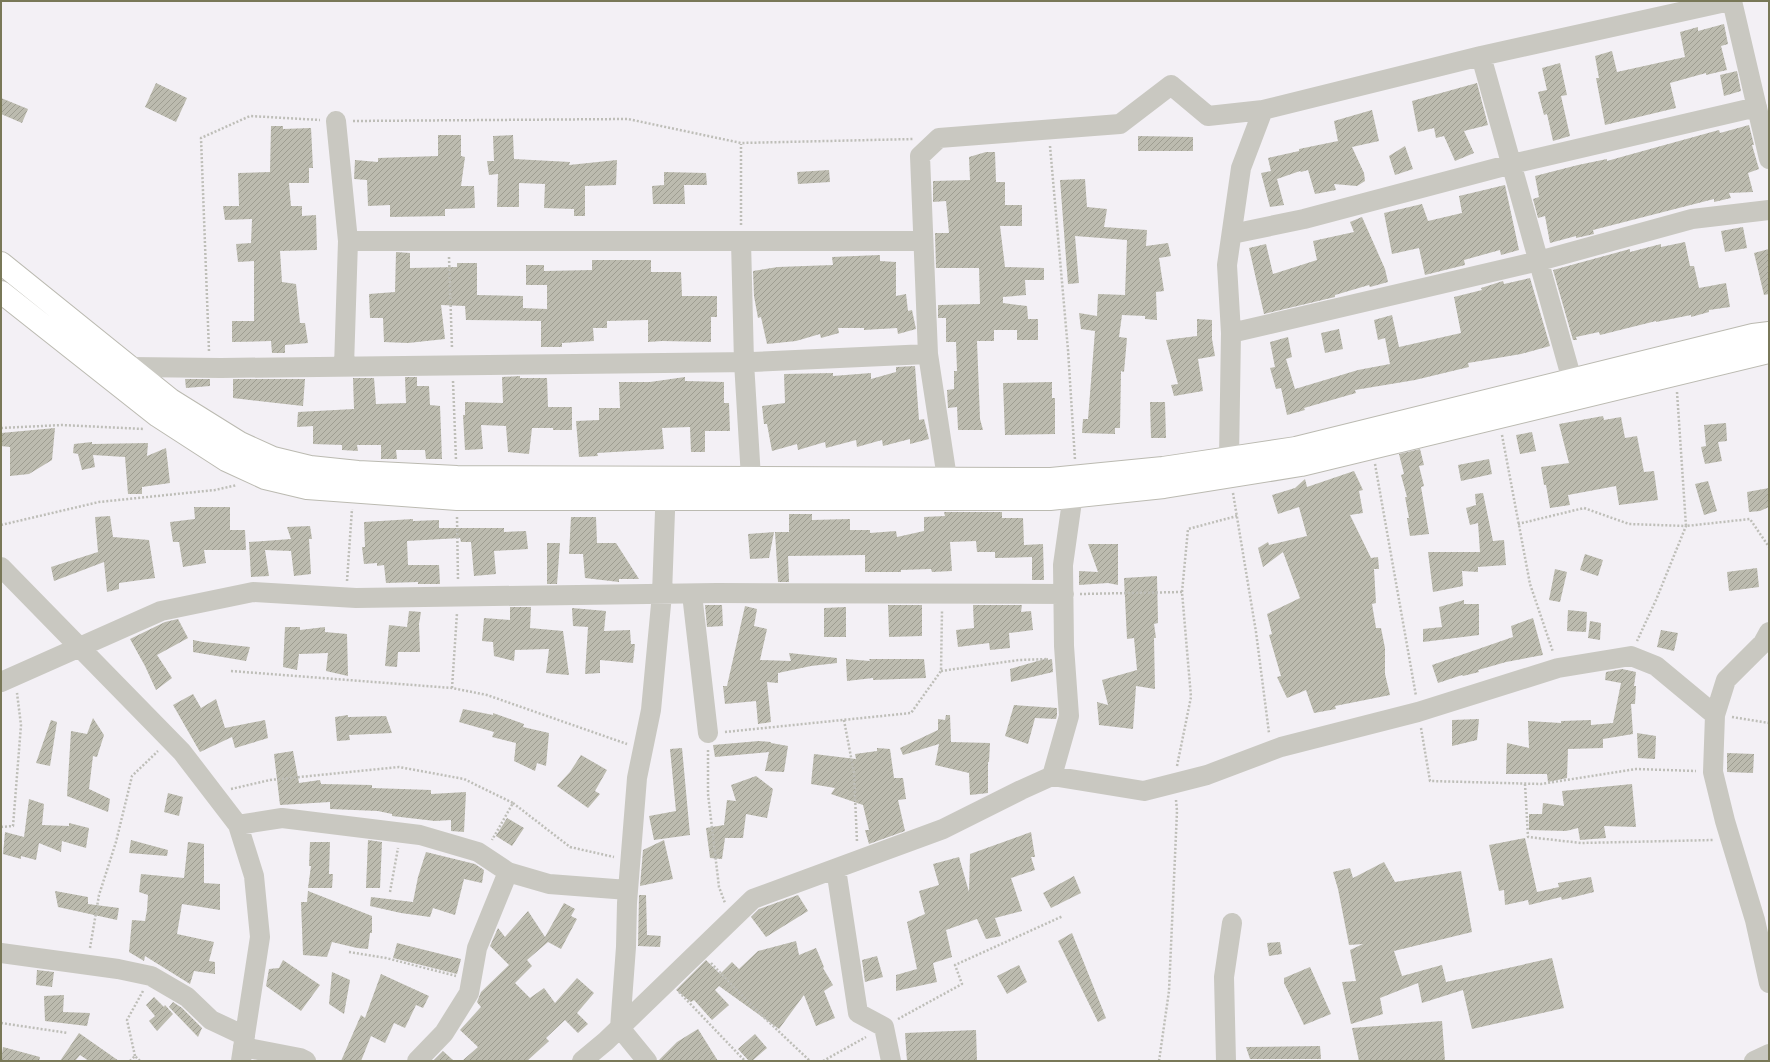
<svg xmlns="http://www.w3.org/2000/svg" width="1770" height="1062" font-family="Karla,sans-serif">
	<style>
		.building { fill: url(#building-hatch) }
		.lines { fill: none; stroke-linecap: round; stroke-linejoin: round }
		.major-casing { stroke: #bbbab1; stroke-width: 24 }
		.path { stroke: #bebeb8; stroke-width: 2.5; stroke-dasharray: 2 2; stroke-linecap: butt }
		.minor { stroke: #c9c8c1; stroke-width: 20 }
		.major { stroke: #fff; stroke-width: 22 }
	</style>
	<defs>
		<pattern id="building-hatch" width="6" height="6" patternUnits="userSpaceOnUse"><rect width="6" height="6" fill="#bcbbaf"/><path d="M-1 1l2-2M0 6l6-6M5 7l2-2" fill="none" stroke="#9e9d91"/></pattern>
	</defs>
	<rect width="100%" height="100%" fill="#f3f0f5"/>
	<path class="building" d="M1724,24L1728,44L1721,46L1727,70L1706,75V73L1670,83L1676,108L1605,125L1596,78H1599L1595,56L1612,51L1617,72L1685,57L1680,32L1698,27V31Z
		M1560,63L1567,95L1561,96L1570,136L1553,141L1547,114L1544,115L1538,92L1547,90L1542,68Z
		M1737,71L1741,91L1724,96L1720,75Z
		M156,83L187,98L176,122L145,107Z
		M1477,83L1488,125L1464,131L1474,153L1455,161L1444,136L1436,138L1434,128L1418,132L1412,101Z
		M1,98L28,109L22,123L1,114Z
		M1372,110L1379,141L1352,147L1364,173L1365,181L1357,186L1334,184L1336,190L1315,194L1308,170L1301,172L1300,171L1277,179L1284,205L1270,207L1261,173L1271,171L1268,158L1299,151V149L1338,141L1334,121Z
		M1749,125L1754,145H1752L1759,169L1748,173L1753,192L1729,193L1731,198L1714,202V199L1593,230L1594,234L1576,238V236L1550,243L1545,216L1538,218L1533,199L1539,197L1535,176L1578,165L1607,159V161L1632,154L1719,130L1720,133Z
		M271,126H283V129L311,128L313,168H309V183H289L291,206H302V216L316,215L317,250L280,251L282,282L296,284L300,323H305L308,343L285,345V353H272L271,341L232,342V321H254V261L238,262L236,244L251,243L252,219L225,220L223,206H239L238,173L270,172Z
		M438,135H461V156L465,157L461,186H474L475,208L445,209V216L390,217V205L368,206L367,180L354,179L355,160L378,162V158L438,156Z
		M513,135L514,159L570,162L569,165L617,160L616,185L585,186V216H574V209L544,208L545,184L519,183V207H497L498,174L489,175L487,161H494L493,136Z
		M1138,136L1193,137V151H1138Z
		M1405,146L1413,169L1395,175L1389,156Z
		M986,152H995L996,182H1005V205H1022V226H1000L1005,267L1044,268V280H1025L1026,295L1003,297V303L1027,306L1028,319H1038V340H1017V330H994V341H977L980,419L983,430H958L957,407L948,408L947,390L954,389V371H957L956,342H946V318H938V305L980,304L979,268H936L935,233H949L946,201L933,202V181L970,180L969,157Z
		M829,170L830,182L798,184L797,172Z
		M664,172L706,173L707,185H684L685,204H653L652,186L664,185Z
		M1085,179L1087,207L1107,209L1104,227L1147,230L1146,246L1168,243L1171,256L1159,258L1164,291L1156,292L1157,320L1145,319V316L1122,315L1119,337L1127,338L1124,372L1121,371L1120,428H1115V434L1082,433L1083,419H1088L1095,331L1081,329L1079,313L1097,316L1098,294L1125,295L1127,240L1075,236L1079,283L1068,284L1060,180Z
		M1505,185L1519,250L1501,255L1500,250L1464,260L1465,265L1425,275L1419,248L1392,254L1384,213L1422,204L1428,221L1462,213L1459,196Z
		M1362,217L1385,269L1388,282L1370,287L1369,285L1335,295V297L1264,314L1249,248L1266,244L1273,274L1317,260L1313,241L1354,232L1350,222Z
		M1743,227L1747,248L1725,252L1721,231Z
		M1685,242L1690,266H1694L1699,288L1726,283L1730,307L1709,310V312L1691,317V315L1656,322V321L1600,335L1599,332L1576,337L1577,340H1573L1553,270L1630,249V252L1661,244V247Z
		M1769,249V294L1764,295L1754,253Z
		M396,252L410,253V268L457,267V263H477V295L523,296V308L547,309V285H526V265H544V271L592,270V260H651V272H681L682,296H717V317H711V342L662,341L648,342V320L607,321V328H593L594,341L562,343V347H541V321L466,320L465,306L441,305L445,339L408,343L384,342L383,318H370L369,294L395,292Z
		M880,255V261L896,262V296L906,294L908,311L912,310L916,329L898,334L897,328L864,330V328H838L839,333L821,338L820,334L796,341L767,344L761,317L758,318L754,296L753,271L778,267L833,265L832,257Z
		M1530,278L1550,346L1521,354L1468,363L1469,367L1415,380L1355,390L1356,393L1304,408L1305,410L1287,415L1281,388L1276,389L1270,368L1275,367L1270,342L1288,337L1292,357L1286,359L1295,389L1358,370L1390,364L1385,338L1378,340L1374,320L1392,315L1399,347L1461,333L1454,297L1482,290L1481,288L1503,281L1504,284Z
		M1197,319L1212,320V339L1215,356L1198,359L1203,391L1174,396L1171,385L1178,384L1166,340L1197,336Z
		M1339,329L1343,349L1325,353L1321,333Z
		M915,366L919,420L924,419L929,439L910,444V439L883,446L882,440L857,447L856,440L826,448L825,442L798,450L797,444L772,451L767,424H764L762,406L785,403L784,374L833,373V376L871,373V379L896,372V367Z
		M520,376V378H547L548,407H572V430H553V428H532L529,454L508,452L506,426L481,425L483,449L465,450L463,415H465V402L503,403L502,377Z
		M405,377H417V386H429L430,405L440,406L442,459H426L425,450H396L397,459H381V445H357L358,451L342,450V445L313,444V426L297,427L298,412L354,409L353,378H374L376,404L406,403Z
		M685,377V381L724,382V403H729L730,431H705V452H691L690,427L662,428L664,449L597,453L598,456L579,457L576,421L599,420V408H620L619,382H650Z
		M185,379H210V386L186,388Z
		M233,379H305L303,406L233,398Z
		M1052,382V398H1055V434L1005,435L1003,383Z
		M1150,402H1165L1166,438H1151Z
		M1603,416L1604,420L1621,417L1625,438L1637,436L1644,472L1654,471L1658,500L1619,505L1616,486L1568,495L1570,505L1550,508L1546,485H1544L1541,467L1569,463L1559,424Z
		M1726,423L1727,441L1718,442L1722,461L1705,464L1701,447L1706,446L1704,425Z
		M55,428L52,460L29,474L10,476V447L1,446V433Z
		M1532,432L1536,451L1520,454L1516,435Z
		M92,442V444L148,443L147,456L166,448L170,483L142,487V494H128L125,457L93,455L95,467L82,470L78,454L73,453L74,444Z
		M1420,449L1424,465L1419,466L1424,486L1421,487L1429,534L1410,536L1407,518H1409L1405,497H1407L1401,475L1404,474L1399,454Z
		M1489,459L1492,474L1461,481L1458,465Z
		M1354,471L1363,490L1359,491L1363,513L1350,515L1371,558L1378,557L1379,569H1374L1376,603L1372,604L1376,628H1381L1385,648V674L1390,695L1335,706L1336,709L1314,713L1306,690L1287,698L1277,677L1281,676L1269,635L1272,634L1267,614L1300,598L1283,552L1263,567L1258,548L1268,542L1269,545L1307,536L1299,507L1278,514L1272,495L1295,488L1305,479L1307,487Z
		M1708,481L1717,511L1704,515L1695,484Z
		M1769,488V507L1760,511L1749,512L1747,492Z
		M1483,493L1493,541L1504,540L1506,565L1478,567V572L1462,571L1463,586L1433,592L1428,552H1480L1478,523L1470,525L1466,508L1476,505L1475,494Z
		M194,507H230V530H245L246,550H204L206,563L183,567L179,542H173L170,522L195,519Z
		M944,512H1002V518H1023L1024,545L1043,544L1044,580H1032V557L995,558V552H977L976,541L950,542L952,571L932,572L931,569L901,570V572H865V555L788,556L789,582H778L775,532H789V514H812V520L850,519V530H870V533L896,531L897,537L924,531V517L945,516Z
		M110,516L113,537L149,540L155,578L119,583V589L107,592L104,562L54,581L51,567L98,552L95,517Z
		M571,517H596L597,543H616L639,579H619V582L585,578L583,554H569Z
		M413,519V521L439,520V528H504V532L526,531L528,549L494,551L496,574L474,576L471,542H461L460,538L407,541L408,565H439L440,584H418V582L386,583L384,565L377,566V563L364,564L362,547H365L364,522Z
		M310,526L312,539H309L311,574L294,576L291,551L265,550L269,576L251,577L249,542L291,539L287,527Z
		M774,532L769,558L750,559L748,534Z
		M547,543H560L557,584H547Z
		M1088,544H1118V585L1108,583L1079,585V571L1098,572Z
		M1585,554L1603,560L1598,576L1580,570Z
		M1757,568L1759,587L1729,591L1727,572Z
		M1555,569L1567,572L1560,602L1549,600Z
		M1157,576L1158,623L1154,624L1156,638H1154L1155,689L1136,686L1133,729L1099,725L1097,702L1108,705L1102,680L1137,670L1134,638L1127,639L1124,578Z
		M1464,600V604H1479V635L1423,642V629L1442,627L1439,607Z
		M705,605H722L723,626L707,627Z
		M888,605H922V636L889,637Z
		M973,605H1022L1021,612L1031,611L1033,630L1009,633L1010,648L990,650L989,643L958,647L956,630L974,628Z
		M745,606L757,609L754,626L767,629L760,660L791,661L789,653L837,658V663L811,666L778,673V683L767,682L771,722L758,724L756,701L725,704L723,686H727Z
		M510,607H531L530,628L563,631L569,675L546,673L549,649L515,650L514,661L494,656L493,642L482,641L484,618L510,620Z
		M846,607V637H824V608Z
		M572,608L606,611L604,631L630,630L631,644H635L633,663L600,660V673L585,674L588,627L573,626Z
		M1568,610L1587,612L1586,632L1567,631Z
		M409,611L421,612L419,624L420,652H398L397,667L385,666L389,625L407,627Z
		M1533,618L1543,655L1506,662L1478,670L1479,672L1463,676L1462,675L1438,683L1432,665L1513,637L1511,626Z
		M178,619L188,638L157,655L172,678L156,690L145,666L130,639L165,622Z
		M1590,621L1601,623L1600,640L1588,638Z
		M285,627H300V630L325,627V632L347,634L348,676L326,671L328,653L299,654L297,670L283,667Z
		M1661,630L1678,633L1674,651L1657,647Z
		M193,640L203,642L250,647L246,661L193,652Z
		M1048,658V660L1052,659L1053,672L1011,682L1010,669Z
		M846,659L870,661L869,659H924L926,678L873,680V678L847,681Z
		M1622,669L1636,672L1634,686H1636L1635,704H1631L1633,734L1603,739V748L1568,749L1567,778L1548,782L1547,774H1506L1507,743L1529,748L1528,721L1561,723V721L1591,720V725L1613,723L1621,683L1605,680L1606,672Z
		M193,694L201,708L216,699L225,728L265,720L268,738L235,748L232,737L200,752L173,705Z
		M1014,705L1057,708V715L1056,719L1035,718L1028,744L1005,736Z
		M463,709L493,715V713L524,724L523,727L549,733L546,766L537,763L535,771L514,761L516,743L492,737L494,732L459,722Z
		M348,715V717L386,716L392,733L349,735L350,740L337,741L335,717Z
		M946,715H950L951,742L990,743L989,762H988V793L970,795L969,773L935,765L939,744L903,755L900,748L938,730V719L945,720Z
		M93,718L104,735L97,757L93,756L89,789L110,799L108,812L67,796L71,731L87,734Z
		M1479,719L1477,740L1452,746V720Z
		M51,720L57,722L50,766L36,763Z
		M1637,733L1656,736L1655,759L1638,758Z
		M759,741L771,742V743L788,746L784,772L765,771L769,752L715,757L713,745Z
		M682,748L690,835L654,840L649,816L676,811L670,749Z
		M877,748L890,749L894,778H903L906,799L898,800L905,831L869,844L865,830H869L863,805L831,794L835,788L811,784L814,754L856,759L855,754L877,751Z
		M293,751L299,783L320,780L321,784L372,785V788L431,790V794L466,792L464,832L451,831V820L435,821L392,816V814L378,811L330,809V802L280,805L274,754Z
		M1727,753L1754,754L1753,773L1727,772Z
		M581,755L607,770L595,791L600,794L588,808L557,786L570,772Z
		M756,776L773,789L767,818L746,814L743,838H725L722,859L710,858L706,828L724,825L727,800L736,801L731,785Z
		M1632,784L1636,827L1604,826L1606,838L1580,840L1578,828L1566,831L1529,830V814H1542L1543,803L1564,806L1562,791Z
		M168,793L183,797L179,816L164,812Z
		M29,799L44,804L42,825L69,826V823L89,828L86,848L62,841L61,852L39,843L36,860L21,856V859L3,854L5,832L24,837Z
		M507,818L524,828L512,846L496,836Z
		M1031,832L1035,857H1031L1035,870L1011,878L1022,911L995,918L1001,936L986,939L977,919L946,930L952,957L933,963L937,982L896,991V975L917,969L907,922L925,914L919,891L939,885L933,864L959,857L969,892L970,854Z
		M1525,838L1537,892L1559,887L1558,883L1591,877L1594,892L1562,900L1561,897L1529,905L1528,900L1505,905L1504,890L1499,891L1489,845Z
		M131,840L168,850L167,856L129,853Z
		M368,840L382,842L380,888H366Z
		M664,840L673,879L640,886L643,850Z
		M188,842L204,844V883L220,884V910L182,904L177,934L214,942L209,961L215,962V974L194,971L190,984L145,956L144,961L129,952L132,920L145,921L147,910L148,895L139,892L141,874L184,878Z
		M310,842H330L329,874H333L332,888H308L311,866H309Z
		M426,852L475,864L484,870L482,883L464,879L455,915L433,908L430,917L401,913L370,906L371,897L413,902L418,877Z
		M1384,862L1395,882L1461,871L1472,932L1394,951L1402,976L1442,965L1446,982L1552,958L1564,1008L1472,1029L1463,990L1422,1003L1418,983L1380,998L1383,1014L1351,1024L1342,982L1356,981L1350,950L1363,944L1349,945L1338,889L1333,872L1350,868L1353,878Z
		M1074,876L1081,893L1051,908L1043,893Z
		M55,891L88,897V904L119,908L117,920L58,907Z
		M308,891L372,916V933H370L368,949L357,948L332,942L327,957L303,955L301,902H307Z
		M639,895H646L647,935L661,936L660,947L638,946Z
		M798,895L808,911L766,937L751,917L759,909Z
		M564,903L575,909L571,916L577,919L561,949L548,942L527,960L532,966L515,983L530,998L544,988L555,1003L577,978L594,993L577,1013L588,1024L578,1033L565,1020L546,1038L549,1041L527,1061H462L478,1047L460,1030L481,1007L477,1002L481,992L509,965L490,946L498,928L505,937L528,911L545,937Z
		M1072,933L1106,1018L1098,1022L1058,941Z
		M796,941L799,955L816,948L824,967L823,968L833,985L824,991L835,1018L816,1026L804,995L779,1029L719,986L715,990L729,1005L712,1020L694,1000L691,1002L676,990L706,960L720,974L732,962L739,969L758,951Z
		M1280,942L1282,954L1269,956L1267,943Z
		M397,943L461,959L457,974L393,958Z
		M877,956L883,977L865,982L862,960Z
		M283,960L320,985L301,1011L266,986L269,969L279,968Z
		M1019,965L1027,982L1007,994L997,976Z
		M1310,967L1331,1014L1304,1025L1284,983V978Z
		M37,970L54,972L52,987L36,985Z
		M332,972L350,980L344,1014L329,1004Z
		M381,974L429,996L423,1008L416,1005L405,1028L394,1023L385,1043L371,1036L361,1061H341L361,1015L365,1018Z
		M64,995L63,1012L90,1013L87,1026L45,1021L44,996Z
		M154,997L164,1007L165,1005L173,1014L157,1031L149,1021L155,1016L146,1005Z
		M173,1002L182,1008L202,1028L198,1037L169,1007Z
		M1442,1021L1445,1061H1359L1352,1028Z
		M698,1029L718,1061H658L677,1042Z
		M976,1030L977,1061H907L905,1033Z
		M79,1033L119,1061H89L80,1055L75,1061H60Z
		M755,1034L767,1048L752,1061H749L738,1049Z
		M1320,1046L1321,1059H1250L1246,1047Z
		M3,1047L40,1057L39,1061H1Z
		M443,1051L454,1061H433Z"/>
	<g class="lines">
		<defs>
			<path id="major" d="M1,263L171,400L240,443L273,458L310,467L358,472L457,477L1051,479L1163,468L1296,448L1753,335L1769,333
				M1,292L158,416L226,460L265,478L307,488L457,499H1050L1164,487L1301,465L1769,352"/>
		</defs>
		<use href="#major" class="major-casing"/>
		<path class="path" d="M353,121L628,119L741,143L914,139
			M1050,146L1068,350L1075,460
			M741,225V144
			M449,257L452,348
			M209,351L201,138L250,116L320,120
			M453,381L456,460
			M1677,392L1686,526L1750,519L1769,547
			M1,428L62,425L144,429
			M1502,435L1530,584L1553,652
			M1375,464L1416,696
			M1233,493L1256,632L1269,733
			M457,517L458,580
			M1518,524L1584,508L1629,524L1686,526L1656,600L1637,641
			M1,525L99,502L215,490L237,485
			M347,581L352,509
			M1080,594L1182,592
			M231,671L452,688L487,695L627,744
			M941,671L1019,660L1048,659
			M452,688L457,613
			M1732,717L1769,723
			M844,720L854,773L857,842
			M1421,728L1430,781L1541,784L1636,769L1696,771
			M725,732L911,713L941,671L942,611
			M708,750V794L719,887L725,903
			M1177,766L1191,697L1182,592L1188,529L1237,516
			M1525,784L1528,837L1581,843L1714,840
			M231,789L270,780L399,767L464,779L513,803L492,840
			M513,803L570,847L614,857
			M1,827L13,826L21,725L17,693
			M390,892L398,848
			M90,948L99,895L116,842L132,776L158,751
			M349,952L386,958L456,976
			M711,963L754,1008L810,1061
			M679,992L745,1061
			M898,1019L962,984L955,965L1063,916
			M1,1023L68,1033
			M135,1056L127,1020L143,991
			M130,1061L135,1056L140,1061
			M823,1061L866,1037
			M1159,1061L1169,991L1177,811L1176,800"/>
		<path class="minor" d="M1732,1L1769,159
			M1481,56L1572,380
			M336,121L348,241L344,367
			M1232,234L1304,219L1512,164L1757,107
			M348,241H923
			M741,241L744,362L752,495
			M1231,333L1539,261L1692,219L1769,210
			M124,375L130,367L221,368L752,362L928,354
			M1231,473L1229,458L1231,333L1227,265L1241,168L1263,110
			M945,495L947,478L928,354L920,156L939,138L1120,124L1171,85L1208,116L1263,110L1481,56L1730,1
			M1,567L182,752L238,825L254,876L260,937L241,1061
			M692,594L708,733
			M1769,632L1763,643L1726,680L1715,715L1713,772L1725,821L1755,920L1769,983
			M1,682L161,611L253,592L356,598L717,593L1064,594
			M1052,776L1144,791L1207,775L1281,747L1418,712L1558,668L1631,656L1656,666L1715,715
			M238,825L282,818L420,835L478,852L508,872
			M836,869L858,1013L884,1027L891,1061
			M1,953L118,969L151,976L187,997L211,1020L245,1036
			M243,1047L300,1058L306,1061
			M417,1061L444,1033L469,993L477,948L508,872L549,884L628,890
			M582,1061L606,1041L753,899L943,829L1021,790L1052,776L1069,716L1064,646L1063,565L1075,480
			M647,1061L620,1028L626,947L627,903L637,778L651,710L662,594L666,484
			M1226,1061L1224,977L1232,923
			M1754,1061L1769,1054"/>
		<use href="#major" class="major"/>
	</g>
	<rect width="1770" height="1062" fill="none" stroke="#797858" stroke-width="4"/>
</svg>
